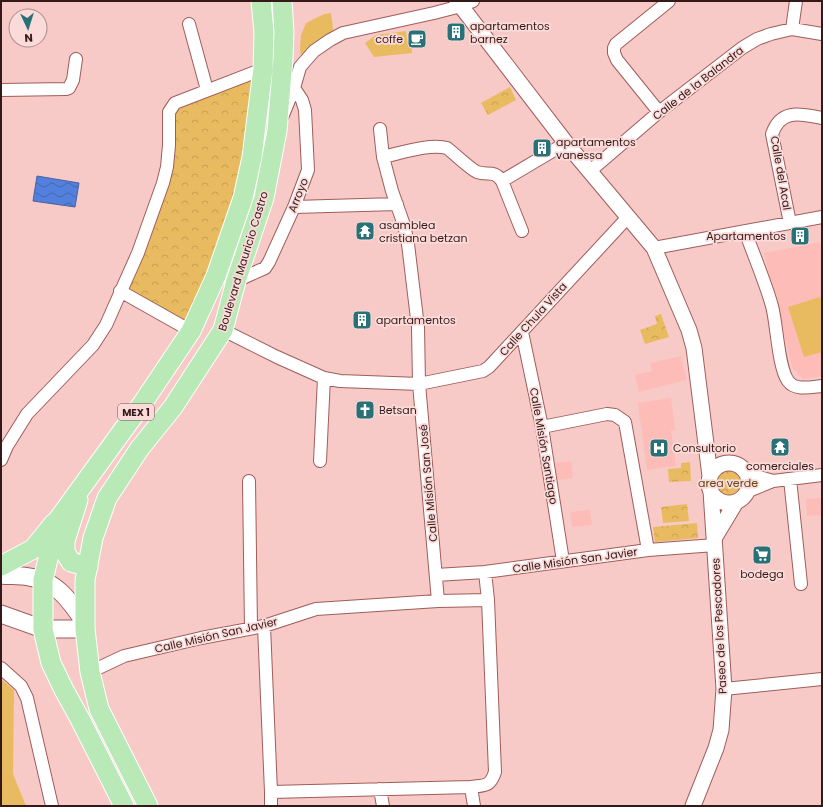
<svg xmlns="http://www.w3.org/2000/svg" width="823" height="807" font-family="Poppins,sans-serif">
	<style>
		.built { fill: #febcb8 }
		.grass { fill: #e9bb61 }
		.park { fill: url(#park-crowns) }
		.water { fill: url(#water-waves); stroke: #4961a1 }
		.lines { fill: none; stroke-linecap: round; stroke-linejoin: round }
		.minor-casing { stroke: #9f5d5a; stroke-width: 14 }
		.tertiary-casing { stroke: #9f5d5a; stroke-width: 17 }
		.secondary-casing { stroke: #9f5d5a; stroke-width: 19 }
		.primary-casing { stroke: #fff; stroke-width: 21 }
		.minor { stroke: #fff; stroke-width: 12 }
		.tertiary { stroke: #fff; stroke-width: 15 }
		.secondary { stroke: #fff; stroke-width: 17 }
		.primary { stroke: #b9e9b6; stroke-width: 19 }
		.labels { text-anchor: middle; stroke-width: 3.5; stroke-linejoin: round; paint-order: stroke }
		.shield { fill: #fadbd9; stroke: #6f5352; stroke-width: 1 }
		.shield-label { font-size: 10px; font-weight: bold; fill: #341918 }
		.poi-label { font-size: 11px; fill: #341918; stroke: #fadbd9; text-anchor: start }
		.street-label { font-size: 11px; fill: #341918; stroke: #fadbd9 }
		.park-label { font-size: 11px; fill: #614a19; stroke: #fadbd9 }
	</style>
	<defs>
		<pattern id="park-crowns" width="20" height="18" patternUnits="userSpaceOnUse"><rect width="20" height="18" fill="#e9bb61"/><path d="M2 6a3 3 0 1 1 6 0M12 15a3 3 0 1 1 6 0" fill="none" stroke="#c8a054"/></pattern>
		<pattern id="water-waves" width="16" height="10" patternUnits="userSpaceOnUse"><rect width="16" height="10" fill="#5280dc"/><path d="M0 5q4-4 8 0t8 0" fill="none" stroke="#4568b1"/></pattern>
	</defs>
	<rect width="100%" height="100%" fill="#f7cac7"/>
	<path class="built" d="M822,242V376L803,379L792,367L764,253Z
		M681,356L687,380L639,392L635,375L652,371L650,363Z
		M671,398L675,430H671L676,466L647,470L638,403Z
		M571,461L573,478L557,480L555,463Z
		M822,498V515L807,516L806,499Z
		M590,510L592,525L572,527L570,512Z"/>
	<path class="grass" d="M331,13L334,36L301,58L300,48L301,35L306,23L324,14Z
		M406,31L407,39L411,41L412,53L374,57L365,43L376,35Z
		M820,297L822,304V352L804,357L788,307Z
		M1,679L14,690L13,774L26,806H1Z"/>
	<path class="park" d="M257,76L246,158L235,189L216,264L190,327L125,290L144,251L175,158L171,114L176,105Z
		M510,87L516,100L488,115L481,103Z
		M661,314L669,337L645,344L640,330L657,324L655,316Z
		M690,462L691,481L669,482L668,469L681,468V463Z
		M712 483a17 17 0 1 1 34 0a17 17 0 1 1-34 0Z
		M687,504L689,521L663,523L661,507Z
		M697,523L698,538L655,542L653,527Z"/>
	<path class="water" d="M37,176L79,183L75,207L33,201Z"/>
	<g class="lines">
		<defs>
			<path id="minor" d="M189,24L207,90
				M792,29L796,1
				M1,90L66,89L69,88L73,80L76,59
				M659,112L617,60L614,53V48L616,44L669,1
				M283,115L294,88L300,67L314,51L330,40L343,33L434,13L461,6L473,1
				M380,129L383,157L392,191L404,225L408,244L418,327L419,384L438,601
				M383,157C401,153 430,143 447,148C455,154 469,168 477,172C488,176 493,169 502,181L522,231
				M589,172L659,112L742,48L757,39L771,34L792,29L822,34
				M502,181L566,143
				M294,207L397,204
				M790,223L772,134C781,108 801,114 822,118
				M745,231C754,256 765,281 772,306C777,324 778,367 788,381C795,391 811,387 822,386
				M654,248L822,217
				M236,281L265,268L269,262L294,207L308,170L305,110L302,100L294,88
				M120,291L191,331
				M223,330L277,357L324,378L340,381L419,384L483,371L489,367L628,217
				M522,332L542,427L563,561
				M542,427L607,414L615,415L625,422L648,550
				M1,460L7,446L27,414L93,345L106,325L138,253L163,183L167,167L169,145V112L175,103L263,69
				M320,461L324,378
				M746,473L773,481
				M790,479L801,584
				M249,481L251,628
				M746,492L773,481L822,475
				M436,575L485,572L648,550L715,545
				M264,626L271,792L471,787C485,785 490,787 495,772L488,600L485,572
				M1,668L21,686L27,698L52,806
				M90,672L124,656L201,638L264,626L316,609L438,601L488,600
				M724,689L822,679
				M471,787L474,806
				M380,789L383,806
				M271,792V806"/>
			<path id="tertiary" d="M457,1L566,143L654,248L689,330L694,348L710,476
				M709 483a20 20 0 1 1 40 0a20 20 0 1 1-40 0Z
				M715,537L736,502
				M693,806L716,748L721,730L724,689L711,491"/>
			<path id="secondary" d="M1,575C10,576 20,575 29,577C56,580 71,602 85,623
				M1,614L43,629H85"/>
			<path id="primary" d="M78,500L65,541V552L71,562L88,567
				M1,566L33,549L54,523
				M124,806L80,719L64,690L51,663L43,629V580L57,521L142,404L191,331L216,276L243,198L252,157L263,69L264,32L261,1
				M148,806L99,709L90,672L85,629V580L93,538L107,498L140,448L173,407L223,330L236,281L264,198L277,131L283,59L284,32L282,1"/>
		</defs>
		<use href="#minor" class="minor-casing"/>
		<use href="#tertiary" class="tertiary-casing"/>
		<use href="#secondary" class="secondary-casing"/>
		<use href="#primary" class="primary-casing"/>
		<use href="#minor" class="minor"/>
		<use href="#tertiary" class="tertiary"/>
		<use href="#secondary" class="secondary"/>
		<use href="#primary" class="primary"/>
	</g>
	<defs>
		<symbol id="building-square" viewBox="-11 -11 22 22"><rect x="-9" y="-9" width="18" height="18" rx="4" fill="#277177" stroke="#fadbd9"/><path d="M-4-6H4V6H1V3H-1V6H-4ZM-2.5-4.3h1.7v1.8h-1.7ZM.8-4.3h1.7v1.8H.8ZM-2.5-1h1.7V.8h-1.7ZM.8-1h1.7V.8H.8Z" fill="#fff"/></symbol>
		<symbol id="cafe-square" viewBox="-11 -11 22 22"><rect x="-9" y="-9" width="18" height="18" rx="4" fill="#277177" stroke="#fadbd9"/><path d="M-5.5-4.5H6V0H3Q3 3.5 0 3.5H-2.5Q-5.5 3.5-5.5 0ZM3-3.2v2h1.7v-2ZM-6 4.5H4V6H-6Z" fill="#fff"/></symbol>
		<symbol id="temple-square" viewBox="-11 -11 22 22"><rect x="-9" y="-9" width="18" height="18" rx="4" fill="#277177" stroke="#fadbd9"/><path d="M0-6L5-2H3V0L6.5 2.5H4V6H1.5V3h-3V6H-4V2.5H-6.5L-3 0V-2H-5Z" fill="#fff"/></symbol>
		<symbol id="church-square" viewBox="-11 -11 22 22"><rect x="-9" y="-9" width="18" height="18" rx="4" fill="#277177" stroke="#fadbd9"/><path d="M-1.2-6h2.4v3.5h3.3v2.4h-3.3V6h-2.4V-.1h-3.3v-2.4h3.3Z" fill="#fff"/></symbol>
		<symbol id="hospital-square" viewBox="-11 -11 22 22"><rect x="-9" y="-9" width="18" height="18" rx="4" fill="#277177" stroke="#fadbd9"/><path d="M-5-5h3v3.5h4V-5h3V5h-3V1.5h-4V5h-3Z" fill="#fff"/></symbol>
		<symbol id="supermarket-square" viewBox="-11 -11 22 22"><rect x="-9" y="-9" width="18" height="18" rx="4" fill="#277177" stroke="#fadbd9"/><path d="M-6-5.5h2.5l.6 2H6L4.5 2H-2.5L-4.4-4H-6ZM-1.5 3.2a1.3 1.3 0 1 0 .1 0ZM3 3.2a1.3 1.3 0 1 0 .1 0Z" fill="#fff"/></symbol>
	</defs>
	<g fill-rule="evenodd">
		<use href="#building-square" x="445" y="21" width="22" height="22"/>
		<use href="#cafe-square" x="406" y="28" width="22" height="22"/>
		<use href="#building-square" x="531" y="137" width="22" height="22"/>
		<use href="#temple-square" x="354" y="220" width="22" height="22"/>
		<use href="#building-square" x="789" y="225" width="22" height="22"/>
		<use href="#building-square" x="351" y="309" width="22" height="22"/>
		<use href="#church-square" x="354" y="399" width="22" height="22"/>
		<use href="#temple-square" x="769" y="436" width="22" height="22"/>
		<use href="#hospital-square" x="648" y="437" width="22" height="22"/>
		<use href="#supermarket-square" x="751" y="544" width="22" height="22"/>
	</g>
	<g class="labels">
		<rect class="shield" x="118" y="404" width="36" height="16" rx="3"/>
		<g class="shield-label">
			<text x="136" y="416">MEX 1</text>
		</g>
		<g class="poi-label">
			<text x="470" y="30">apartamentos<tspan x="470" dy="13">barnez</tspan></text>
			<text x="403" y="43" text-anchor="end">coffe</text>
			<text x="556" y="146">apartamentos<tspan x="556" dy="13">vanessa</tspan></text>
			<text x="379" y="229">asamblea<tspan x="379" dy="13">cristiana betzan</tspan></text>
			<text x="786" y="240" text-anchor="end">Apartamentos</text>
			<text x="376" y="324">apartamentos</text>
			<text x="379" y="414">Betsan</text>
			<text x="673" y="452">Consultorio</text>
			<text x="780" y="470" text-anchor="middle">comerciales</text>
			<text x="762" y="578" text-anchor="middle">bodega</text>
		</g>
		<g class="street-label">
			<text transform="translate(698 83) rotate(-38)" y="4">Calle de la Balandra</text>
			<text transform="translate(781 173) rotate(80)" y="4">Calle del Acal</text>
			<text transform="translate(298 195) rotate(-68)" y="4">Arroyo</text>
			<text transform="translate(243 261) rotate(-73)" y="4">Boulevard Mauricio Castro</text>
			<text transform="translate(533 319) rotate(-48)" y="4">Calle Chula Vista</text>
			<text transform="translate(544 446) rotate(80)" y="4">Calle Misión Santiago</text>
			<text transform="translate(428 483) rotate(-95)" y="4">Calle Misión San José</text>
			<text transform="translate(575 560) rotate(-8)" y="4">Calle Misión San Javier</text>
			<text transform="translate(719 626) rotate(-93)" y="4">Paseo de los Pescadores</text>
			<text transform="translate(216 635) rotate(-13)" y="4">Calle Misión San Javier</text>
		</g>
		<g class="park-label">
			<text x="728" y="487">area verde</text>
		</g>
	</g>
	<rect width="823" height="807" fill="none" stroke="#341918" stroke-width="4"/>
	<g transform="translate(28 28) rotate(176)"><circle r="19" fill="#fadbd9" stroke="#ab8d8c"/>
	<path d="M0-3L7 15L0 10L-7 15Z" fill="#277177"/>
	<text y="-6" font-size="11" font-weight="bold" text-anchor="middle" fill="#341918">N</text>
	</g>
</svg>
